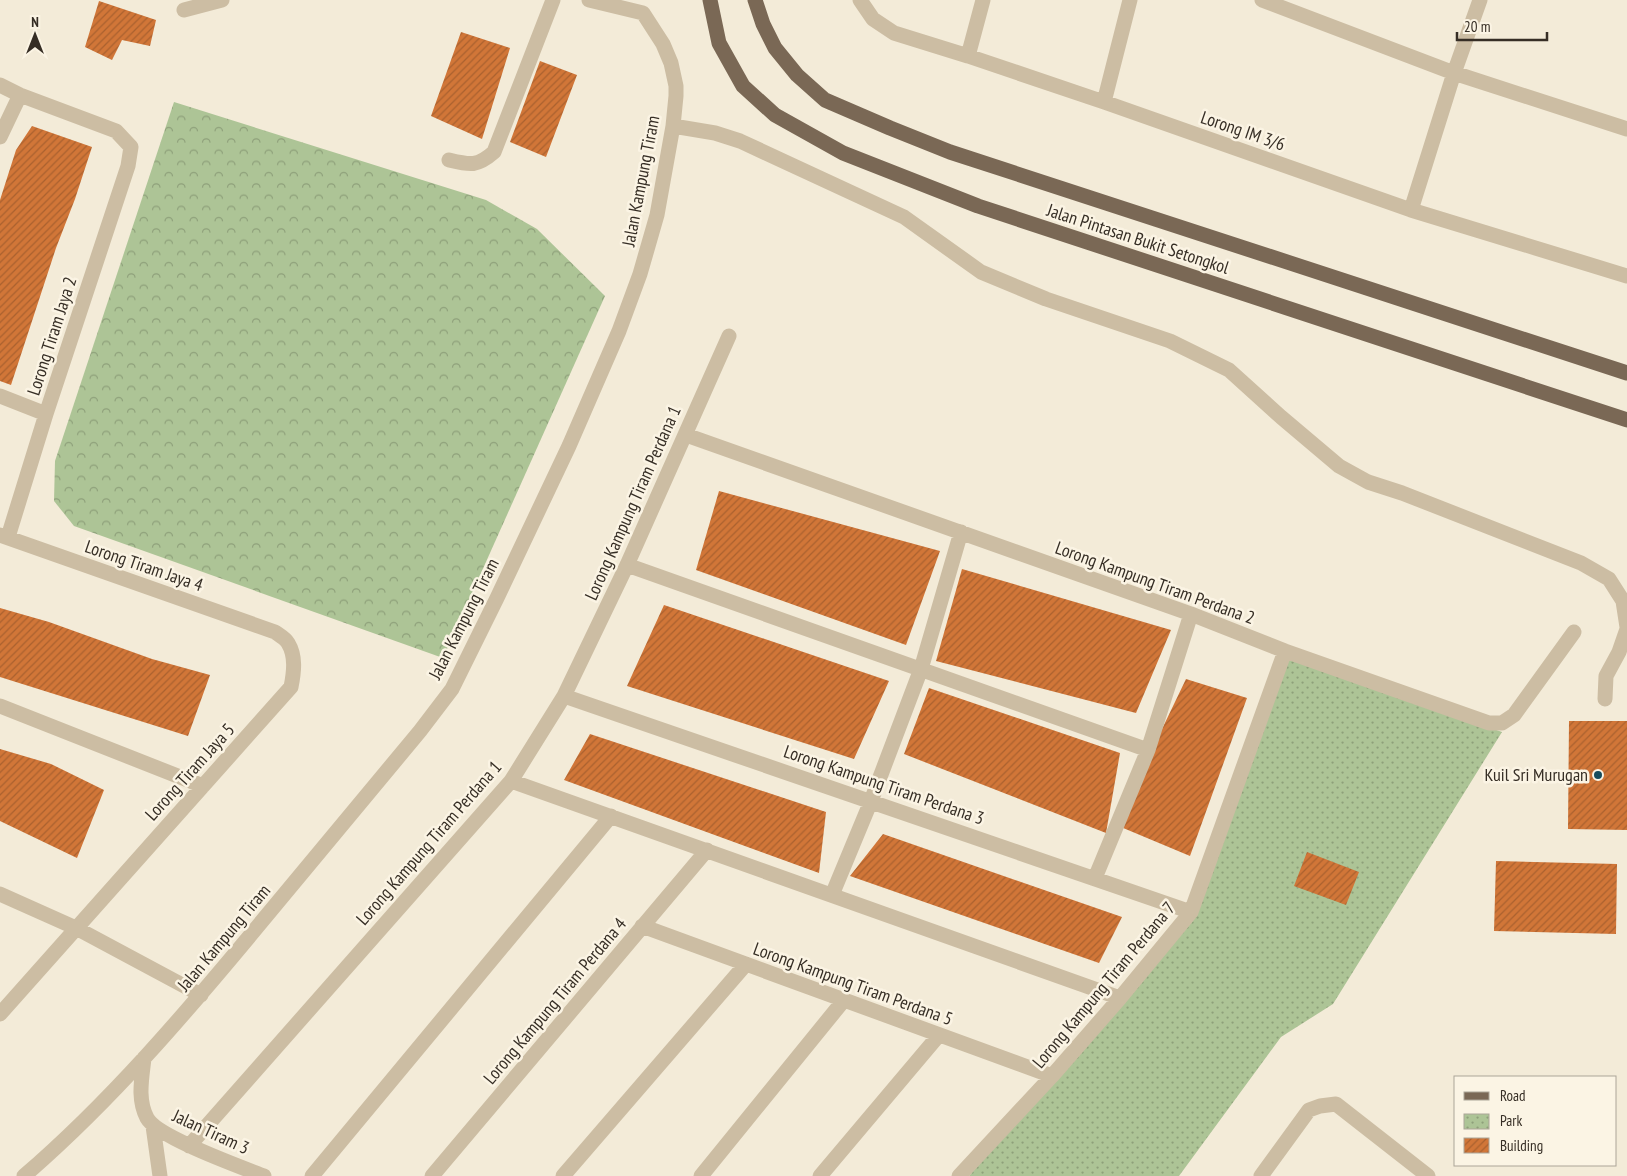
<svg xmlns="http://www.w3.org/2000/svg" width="1627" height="1176" font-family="'PT Sans Narrow',sans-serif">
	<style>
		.forest { fill: url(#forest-crowns) }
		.park { fill: url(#park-dots) }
		.building { fill: url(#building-hatch) }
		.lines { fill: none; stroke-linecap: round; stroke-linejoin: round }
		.minor { stroke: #ccbda3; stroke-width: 15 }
		.major { stroke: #7a6855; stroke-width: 15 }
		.poi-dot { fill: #174c5c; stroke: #fbf4e4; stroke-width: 2 }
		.labels { text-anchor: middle; stroke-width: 5; stroke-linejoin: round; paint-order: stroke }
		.street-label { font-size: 18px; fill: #362e25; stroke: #fbf4e4 }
		.poi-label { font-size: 18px; fill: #362e25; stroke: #fbf4e4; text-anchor: end }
	</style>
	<defs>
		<pattern id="forest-crowns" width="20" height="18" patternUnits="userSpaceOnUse" patternTransform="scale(1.25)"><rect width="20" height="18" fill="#adc496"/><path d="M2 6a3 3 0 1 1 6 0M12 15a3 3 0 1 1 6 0" fill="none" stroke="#8ea07a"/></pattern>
		<pattern id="park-dots" width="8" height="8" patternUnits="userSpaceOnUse" patternTransform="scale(1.25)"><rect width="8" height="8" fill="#adc496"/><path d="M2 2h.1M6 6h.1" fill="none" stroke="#8ea07a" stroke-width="1.8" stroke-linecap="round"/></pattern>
		<pattern id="building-hatch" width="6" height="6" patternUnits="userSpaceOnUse" patternTransform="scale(1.25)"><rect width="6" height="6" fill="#d17638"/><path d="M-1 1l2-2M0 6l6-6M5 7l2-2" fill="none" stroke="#aa612f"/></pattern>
	</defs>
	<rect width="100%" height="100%" fill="#f3ebd8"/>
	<path class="forest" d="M174,102L486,200L537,229L605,296L443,658L74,526L54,501L55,461Z"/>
	<path class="park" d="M1289,657L1502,732L1333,1004L1281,1037L1179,1176H969L1196,913Z"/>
	<path class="building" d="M99,1L156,20L150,46L122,40L112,60L85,47Z
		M461,32L510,48L482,139L431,116Z
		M540,61L577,75L546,157L510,142Z
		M32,126L92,147L75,199L56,248L11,385L0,381V200L16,150Z
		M719,491L940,551L906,645L696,570Z
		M962,569L1171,630L1136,713L936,661Z
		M664,605L889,681L854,759L627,686Z
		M0,608L49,622L152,659L210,675L188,736L0,677Z
		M1186,679L1247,698L1190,856L1116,825Z
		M929,688L1120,753L1106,833L904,754Z
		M1569,721H1627V830L1568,829Z
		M590,734L826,812L819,873L564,780Z
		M0,749L51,764L104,790L77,858L0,821Z
		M883,834L1122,917L1099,963L850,876Z
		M1307,852L1359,872L1346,905L1294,886Z
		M1496,861L1617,864L1616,934L1494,931Z"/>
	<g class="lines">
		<path class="minor" d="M860,0L873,19L894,33L968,56L1104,102L1411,210L1627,276
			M1262,0L1454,73L1627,129
			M184,10L222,0
			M968,56L983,0
			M0,85L20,95L116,131L131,147L128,166L46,414L8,537
			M1104,102L1130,0
			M673,126L715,133L740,141L904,217L981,272L1046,299L1170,341L1229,370L1281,417L1339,466L1368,482L1402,493L1581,563L1609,579L1623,601L1627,627
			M0,137L20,95
			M449,160C470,165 477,167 494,152L553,0
			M1411,210L1454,73L1480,0
			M0,396L46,414
			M686,435L1191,614L1285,651L1489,723H1502L1514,715L1574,632
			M0,535L275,632C279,635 285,638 288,643C296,656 294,672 291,687L0,1014
			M627,565L1148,750
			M564,696L1191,912
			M1605,699L1606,676L1619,652L1627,629
			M0,706L203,786
			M511,781L1120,998
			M1095,878L1148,750L1191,614
			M0,894L76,928L201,995
			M832,895L871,801L921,669L961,532
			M642,926L1052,1076
			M144,1058C142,1078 137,1099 147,1118C157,1137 241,1167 264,1176
			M153,1126L160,1176
			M189,1146L511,781L564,696L627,565L729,336
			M24,1176C110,1102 185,1014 258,926C312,861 366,796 420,731L452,689L497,598L569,446L619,331L640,274L657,215L673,126L676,96V86L671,63L663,44L643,13L589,0
			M312,1176L611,816
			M432,1176L707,850
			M563,1176L746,964
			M701,1176L844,1000
			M820,1176L939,1035
			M959,1176L1052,1076L1120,998L1191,912L1285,651
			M1261,1176L1309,1110L1320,1106L1336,1104L1428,1176"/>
		<path class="major" d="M710,0L719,43L743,86L775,115L843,153L978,206L1627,420
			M755,0L763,24L775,48L797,75L825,100L890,128L950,152L1627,373"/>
	</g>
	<circle class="poi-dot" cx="1598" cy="775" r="5"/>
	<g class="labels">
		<g class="street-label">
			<text transform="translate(1243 131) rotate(19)" y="6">Lorong IM 3/6</text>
			<text transform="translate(641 181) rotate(-79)" y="6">Jalan Kampung Tiram</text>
			<text transform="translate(1138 239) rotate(18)" y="6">Jalan Pintasan Bukit Setongkol</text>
			<text transform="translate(52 336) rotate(-72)" y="6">Lorong Tiram Jaya 2</text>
			<text transform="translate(633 503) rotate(-66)" y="6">Lorong Kampung Tiram Perdana 1</text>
			<text transform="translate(144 566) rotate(19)" y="6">Lorong Tiram Jaya 4</text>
			<text transform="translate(1155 583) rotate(20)" y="6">Lorong Kampung Tiram Perdana 2</text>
			<text transform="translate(464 619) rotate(-63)" y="6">Jalan Kampung Tiram</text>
			<text transform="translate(190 772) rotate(-48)" y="6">Lorong Tiram Jaya 5</text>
			<text transform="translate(884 785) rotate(19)" y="6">Lorong Kampung Tiram Perdana 3</text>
			<text transform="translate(429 843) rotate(-49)" y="6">Lorong Kampung Tiram Perdana 1</text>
			<text transform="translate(224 938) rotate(-50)" y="6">Jalan Kampung Tiram</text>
			<text transform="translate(853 984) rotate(20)" y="6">Lorong Kampung Tiram Perdana 5</text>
			<text transform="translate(1104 985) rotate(-50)" y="6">Lorong Kampung Tiram Perdana 7</text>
			<text transform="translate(555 1001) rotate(-50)" y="6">Lorong Kampung Tiram Perdana 4</text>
			<text transform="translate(211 1132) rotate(25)" y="6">Jalan Tiram 3</text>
		</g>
		<g class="poi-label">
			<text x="1588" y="781">Kuil Sri Murugan</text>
		</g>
	</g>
	<rect x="1454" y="1076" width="162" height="90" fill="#fbf4e4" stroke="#aca598"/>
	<rect x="1464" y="1092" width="25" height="8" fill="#7a6855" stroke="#aca598"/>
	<text x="1500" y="1101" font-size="15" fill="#362e25">Road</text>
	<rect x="1464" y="1114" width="25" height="15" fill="url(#park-dots)" stroke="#aca598"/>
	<text x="1500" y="1126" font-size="15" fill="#362e25">Park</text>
	<rect x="1464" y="1138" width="25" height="15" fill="url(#building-hatch)" stroke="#aca598"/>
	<text x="1500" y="1151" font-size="15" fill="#362e25">Building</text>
	<g transform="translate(35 35)" stroke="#fbf4e4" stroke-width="4" paint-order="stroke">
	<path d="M0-4L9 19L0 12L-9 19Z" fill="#362e25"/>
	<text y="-8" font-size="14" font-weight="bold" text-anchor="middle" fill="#362e25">N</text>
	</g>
	<path d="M1457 32v8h90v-8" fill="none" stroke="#362e25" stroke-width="2.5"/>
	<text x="1464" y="32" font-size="15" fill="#362e25" stroke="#fbf4e4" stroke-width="4" paint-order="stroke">20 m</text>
</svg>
